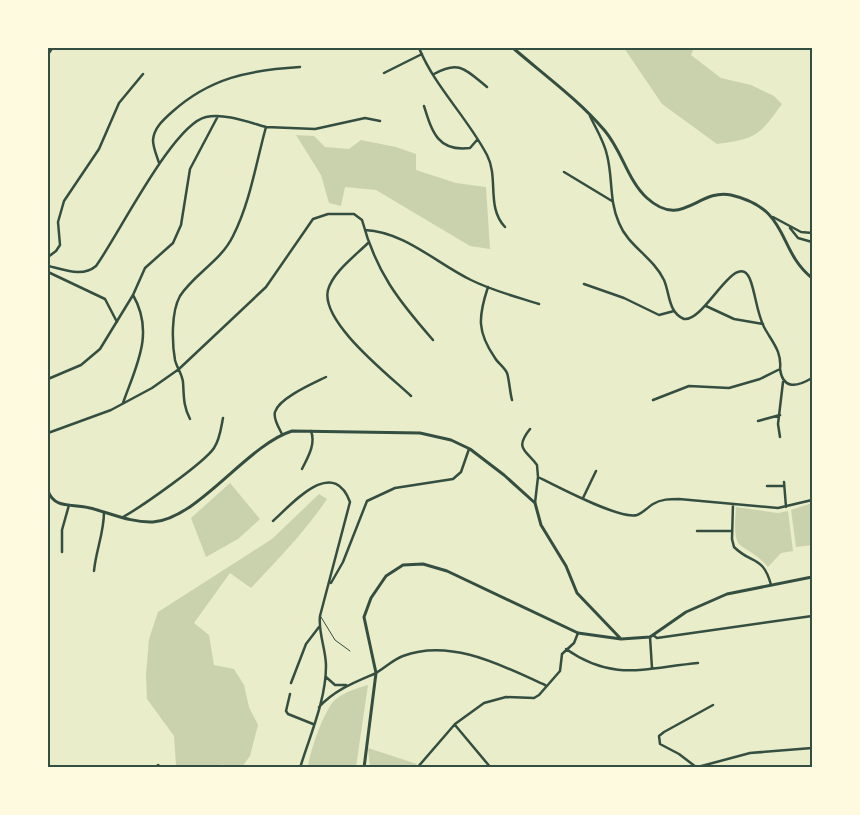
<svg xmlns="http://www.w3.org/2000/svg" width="860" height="815" font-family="Karla,sans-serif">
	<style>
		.green { fill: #cad2ad }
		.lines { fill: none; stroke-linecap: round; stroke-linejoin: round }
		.service { stroke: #344e41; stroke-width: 1 }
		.minor { stroke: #344e41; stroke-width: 2.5 }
		.tertiary { stroke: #344e41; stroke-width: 3 }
		.neatline { fill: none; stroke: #344e41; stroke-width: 2 }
	</style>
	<rect width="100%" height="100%" fill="#e9edc9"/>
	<path class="green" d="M624,48H694L691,55L721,78L751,85L774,96L782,104C759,136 756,139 717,144L662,104Z
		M296,135L314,136L325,147L349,149L361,140L396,147L416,154V170L456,183L486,187L490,249L470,246L376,190L345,187L341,206L329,203L321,175Z
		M230,483L260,519L238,539L206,557L191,518Z
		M319,494L327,499C305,532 277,560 251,588L230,573L194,623L209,635L214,665L234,669L244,685L249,707L258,725L250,756L242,767H226L222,764L220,767H178L176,765L174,736L147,699L146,674L149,639L158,612L272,539Z
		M812,503V545L796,547L791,510Z
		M736,507L778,513L788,511L793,551L781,553L768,567C741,537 732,559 736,507Z
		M368,685L356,767H308C309,754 325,707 336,699C345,692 357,688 368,685Z
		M368,748L417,764L414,767H370Z"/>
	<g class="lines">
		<path class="service" d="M321,617L335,640L350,651"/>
		<path class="minor" d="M419,48C435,87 467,117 487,155C499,178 486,207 505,227
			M384,73L422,54
			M434,74C459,60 465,69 487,87
			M424,106C432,132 438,152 470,148L477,140
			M590,116C596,129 604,141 607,155C613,178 609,201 619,223C628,246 653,257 664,280C670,294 668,312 684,319C706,322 738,243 751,282C756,297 757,313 764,327C772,342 782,351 780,369L760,379L729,388L689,386L653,400
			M266,127L315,129L365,118L380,121
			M159,163C157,156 153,148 153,140C154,128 163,120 172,112C210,78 249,70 300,67
			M564,172L612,201
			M773,217L801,232L812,233
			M790,228L798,238L812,242
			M365,230C405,232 436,263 471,280C493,291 517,297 539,304
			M368,243C355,256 333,272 328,290C320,322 390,376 411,396
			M48,257L56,251L60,245L58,222L64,201L99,149L119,103L143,74
			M48,266C63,269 82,278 96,266C118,236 173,124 206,117C224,113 248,122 266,127C256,163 250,203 233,236C221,261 194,274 180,296C171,312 172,343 175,360C177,368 182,374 183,382C184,395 183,406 190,419
			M48,272L105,299L117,322
			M584,284L624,298L659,315L674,311
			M488,287C478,317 477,332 495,358C498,363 505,368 507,373C509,378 510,393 512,400
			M706,306L734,319L763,324
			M780,369C783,390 797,387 812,378
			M48,379L81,365L100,349L133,295L145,268L173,243L181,225L190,169L218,116
			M123,403C136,366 155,333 133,295
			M758,421L780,415
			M530,429C514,449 526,450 537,465L538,477
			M48,433L111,410L152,388L179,369L266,287L313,219L328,214H354L362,220C376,272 398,300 433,340
			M282,434C279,428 273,419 275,412C279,398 314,383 326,377
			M780,437L778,424L783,382
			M302,469C308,457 316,444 311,431
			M784,482L786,507
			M767,486H784
			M583,498L596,471
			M535,503L538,477C556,486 620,520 637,515C643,513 648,507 653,504C661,499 670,499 679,499L778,508L812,500
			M733,504L732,539L734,547C752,565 763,555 771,585
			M123,517C141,507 204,463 214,448C220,439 221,428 223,418
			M273,521C293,503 333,456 350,502L320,616C318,633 326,649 326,666C326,700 310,735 300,768
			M697,531H732
			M62,552V530L69,505
			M94,571C96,550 104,533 104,512
			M331,583L343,562L367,501L395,488L453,479L461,472L469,449
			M653,635L657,638L812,616
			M650,637L652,668
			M566,649C613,682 645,668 698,663
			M326,677L335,685H346
			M291,683L306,644L319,627
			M290,694L286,711L288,714L313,724
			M319,707C335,690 353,683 374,674C384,669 392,660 403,656C451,638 503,666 545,685
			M455,725L491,768
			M696,767L679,754L660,744L659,736L664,732L713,705
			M156,768L158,765L162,768
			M417,768L455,724L484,703L506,697L534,698L539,695L560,671L562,654L574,643L578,633
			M694,768L750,753L812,748"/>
		<path class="tertiary" d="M513,48C543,74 579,100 605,131C622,151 628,181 647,198C682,230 698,188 731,195C791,209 776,249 812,278
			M48,54L52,48
			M48,491C55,510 73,503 90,508C110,513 132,523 153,522C198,519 247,445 292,431L420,433L451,440L470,449L504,475L535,503L541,525L566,566L577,593L621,639
			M364,768L376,673L364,617L371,598L386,576L403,565L423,564L447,571L578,633L621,639L650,637L686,612L727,594L812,577"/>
	</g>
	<rect width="860" height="815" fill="none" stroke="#fefae0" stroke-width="98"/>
	<rect x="49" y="49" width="762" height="717" class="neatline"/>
</svg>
